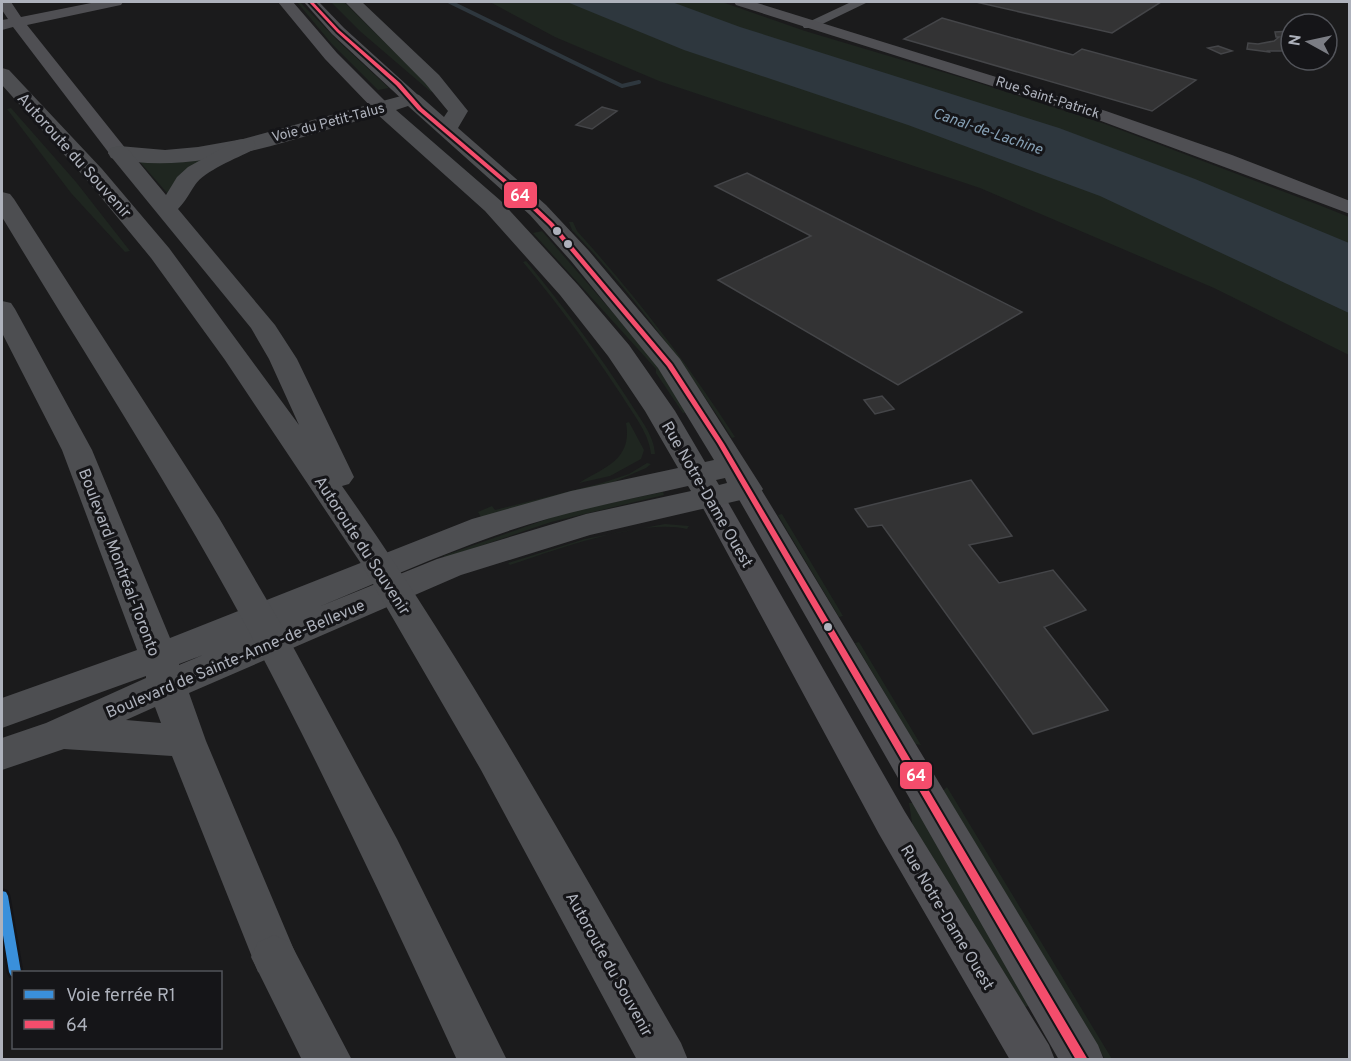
<svg xmlns="http://www.w3.org/2000/svg" width="1351" height="1061" font-family="Overpass,sans-serif">
	<style>
		.green { fill: #1f2620 }
		.water { fill: #2e373e }
		.lines { fill: none; stroke-linecap: round; stroke-linejoin: round }
		.stream { stroke: #2e373e; stroke-width: 4 }
		.building { fill: #333334; stroke: #444548; stroke-width: 1.5 }
		.tertiary { fill: #505155; fill-rule: evenodd }
		.secondary { fill: #4f4f53; fill-rule: evenodd }
		.primary { fill: #4d4e51; fill-rule: evenodd }
		.motorway { fill: #4d4e51; fill-rule: evenodd }
		.bus-1-casing { stroke: #151518; stroke-width: 4 }
		.bus-1 { fill: #f44d6c; fill-rule: evenodd }
		.rail-1-casing { stroke: #151518; stroke-width: 5 }
		.rail-1 { fill: #3a90db; fill-rule: evenodd }
		.bus-dot { fill: #aeb2bc; stroke: #151518; stroke-width: 2 }
		.labels { text-anchor: middle; stroke-width: 6; stroke-linejoin: round; paint-order: stroke }
		.far-street-label { font-size: 14px; fill: #aeb2bc; stroke: #151518 }
		.far-water-label { font-size: 15px; font-style: italic; fill: #86a0b5; stroke: #151518 }
		.street-label { font-size: 16px; fill: #aeb2bc; stroke: #151518 }
		.line-badge { stroke: #151518; stroke-width: 2 }
		.badge-label { font-size: 16px; text-anchor: middle; font-weight: bold; fill: #fff }
	</style>
	<rect width="100%" height="100%" fill="#1b1b1c"/>
	<path class="green" d="M297,2H300L338,41L389,88L378,90L331,43Z
		M331,2H344L434,91L431,92L361,32Z
		M490,2H722L805,31L966,79L1105,124L1319,205L1349,217V355L1214,288L980,188L659,81L555,37Z
		M11,108L76,182L130,251L125,252L71,193L7,109Z
		M211,156L168,194L140,162H142Z
		M569,222H573L577,231C636,296 688,364 735,437L732,438C684,364 633,294 572,230Z
		M542,231L648,353L689,412L683,413L656,373V369L533,233Z
		M526,261C564,307 599,354 631,404C640,419 654,435 655,454H651C649,433 633,414 622,396C591,349 559,305 523,262Z
		M629,422L644,450L641,459L610,476L579,483C603,468 633,460 626,423Z
		M647,463L651,464L646,468L609,484L481,517L478,512L492,506L495,510L602,483L629,474Z
		M663,492L664,495L551,522L445,558L443,556L567,512Z
		M782,514L843,616L839,617L778,515Z
		M665,524L689,526L687,529C641,518 555,550 510,565L508,563L585,539Z
		M859,642L921,745L915,744L855,643Z
		M947,787L1112,1059H1105L943,791Z
		M909,803H915L1031,1005L1022,1008L913,829Z"/>
	<path class="water" d="M567,2H672L740,27L1059,128L1195,179L1349,243V313L1100,196L908,125L684,50Z"/>
	<g class="lines">
		<path class="stream" d="M450,2L622,86L639,82"/>
	</g>
	<path class="building" d="M976,2H1161L1112,33Z
		M942,18L1073,55L1082,49L1196,80L1152,111L904,39Z
		M1291,31V49L1285,50L1287,51H1268L1269,52L1247,49L1248,43L1258,44L1274,41L1279,37H1276L1275,32Z
		M1218,46L1232,51L1221,54L1208,48Z
		M602,107L617,111L592,129L576,125Z
		M747,173L1022,312L898,385L718,280L811,236L715,186Z
		M882,396L894,409L875,414L864,400Z
		M971,480L1012,536L969,545L999,583L1053,570L1086,610L1044,627L1108,710L1033,734L882,525L868,527L855,509Z"/>
	<g class="lines">
		<path class="tertiary" d="M851,2H868L814,28H804L802,25Z"/>
		<path class="secondary" d="M2,2H11L21,17L96,2H123L121,5L116,6L27,25L126,149L128,153L126,157H112L13,27L2,30V20L8,19L2,10Z
			M278,2H293L337,53L388,104L391,108L388,112H376L325,59Z
			M304,2H319L344,28L418,95L421,99L418,103H406L332,34Z
			M734,2H754L1106,111L1232,155L1350,201V214L1093,118L736,5Z
			M747,480L757,483L761,489L1098,1045L1104,1060H1059L733,489L737,483Z
			M711,488L721,491L725,497L905,812L1049,1045L1055,1060H1010L879,834L697,497L701,491Z"/>
		<path class="primary" d="M345,2H362L439,75L468,111L458,128L546,205L589,251L680,359L763,489L758,496L590,535L461,575L189,693L206,741L297,957L290,972L274,979L258,972L172,756L64,749L2,770V738L46,723L146,678V676L2,728V698L137,650L62,450L2,333V301L11,303L15,309L92,450L170,638L472,519L571,491L678,468L645,411L608,356L560,295L485,211L378,115C297,137 195,178 111,158L108,153L111,148L119,146L165,150L198,147L243,139L412,93L419,95L444,117L448,111L425,83ZM408,106L530,215L571,261L658,368L714,460L705,462L675,411L629,345L578,285L501,201L396,110ZM725,478L727,483L719,485L716,480ZM688,486L691,491L586,514L437,559L321,606C378,582 435,557 494,536C557,513 623,501 688,486ZM203,655L179,665V664ZM155,707L161,723L126,720Z"/>
		<path class="motorway" d="M2,68L9,70L102,169L169,248L299,425L269,359L251,328L108,153L111,148L119,146L127,148L166,195L177,177L188,167L237,140L245,139L253,140L256,145L253,150C237,158 204,171 195,185C189,194 185,202 178,209L275,325L297,359L354,477L349,484L342,486C467,663 572,855 681,1043L688,1060H637L481,770L362,565L225,360L151,258L86,179L2,85Z
			M2,192L10,194L14,199L219,518L278,619L397,839L507,1060H457C390,914 322,768 246,626C171,487 84,353 2,217Z
			M274,935L290,942L352,1060H302L251,957L258,942Z"/>
		<defs>
			<path id="bus-1" d="M309,2H313L339,30L400,83L422,108L516,188L553,223L672,364L724,444L1088,1060H1076L718,444L667,366L549,225L512,190L418,110L396,85L337,32Z"/>
		</defs>
		<use href="#bus-1" class="bus-1-casing"/>
		<use href="#bus-1" class="bus-1"/>
		<defs>
			<path id="rail-1" d="M2,891L6,892L8,896L21,972H14V977L11,976L9,972L2,929Z"/>
		</defs>
		<use href="#rail-1" class="rail-1-casing"/>
		<use href="#rail-1" class="rail-1"/>
	</g>
	<g class="bus-dot">
		<circle cx="557" cy="231" r="5"/>
		<circle cx="568" cy="244" r="5"/>
		<circle cx="828" cy="627" r="5"/>
	</g>
	<g class="labels">
		<g class="far-street-label">
			<text transform="translate(1048 97) rotate(18)" y="5">Rue Saint-Patrick</text>
			<text transform="translate(328 122) rotate(-15)" y="5">Voie du Petit-Talus</text>
		</g>
		<g class="far-water-label">
			<text transform="translate(988 131) rotate(19)" y="5">Canal-de-Lachine</text>
		</g>
		<g class="street-label">
			<text transform="translate(75 155) rotate(48)" y="6">Autoroute du Souvenir</text>
			<text transform="translate(708 494) rotate(60)" y="6">Rue Notre-Dame Ouest</text>
			<text transform="translate(363 545) rotate(57)" y="6">Autoroute du Souvenir</text>
			<text transform="translate(120 562) rotate(69)" y="6">Boulevard Montréal-Toronto</text>
			<text transform="translate(235 658) rotate(-23)" y="6">Boulevard de Sainte-Anne-de-Bellevue</text>
			<text transform="translate(948 917) rotate(59)" y="6">Rue Notre-Dame Ouest</text>
			<text transform="translate(610 964) rotate(61)" y="6">Autoroute du Souvenir</text>
		</g>
	</g>
	<g class="line-badge">
		<rect x="503" y="181" width="35" height="28" rx="6" fill="#f44d6c"/>
		<rect x="899" y="761" width="34" height="29" rx="6" fill="#f44d6c"/>
	</g>
	<g class="badge-label">
		<text x="520" y="201">64</text>
		<text x="916" y="781">64</text>
	</g>
	<rect width="1351" height="1061" fill="none" stroke="#aeb2bc" stroke-width="6"/>
	<rect x="12" y="971" width="210" height="78" fill="#151518" stroke="#52545a" stroke-width="1.5"/>
	<rect x="24" y="990" width="30" height="9" fill="#3a90db" stroke="#52545a" stroke-width="1.5"/>
	<text x="66" y="1001" font-size="18" fill="#aeb2bc">Voie ferrée R1</text>
	<rect x="24" y="1020" width="30" height="9" fill="#f44d6c" stroke="#52545a" stroke-width="1.5"/>
	<text x="66" y="1031" font-size="18" fill="#aeb2bc">64</text>
	<g transform="translate(1309 42) rotate(278)"><circle r="28" fill="#151518" stroke="#52545a" stroke-width="1.5"/>
	<path d="M0-4.5L10 22L0 15L-10 22Z" fill="#7b7d84"/>
	<text y="-9" font-size="16" font-weight="bold" text-anchor="middle" fill="#aeb2bc">N</text>
	</g>
</svg>
